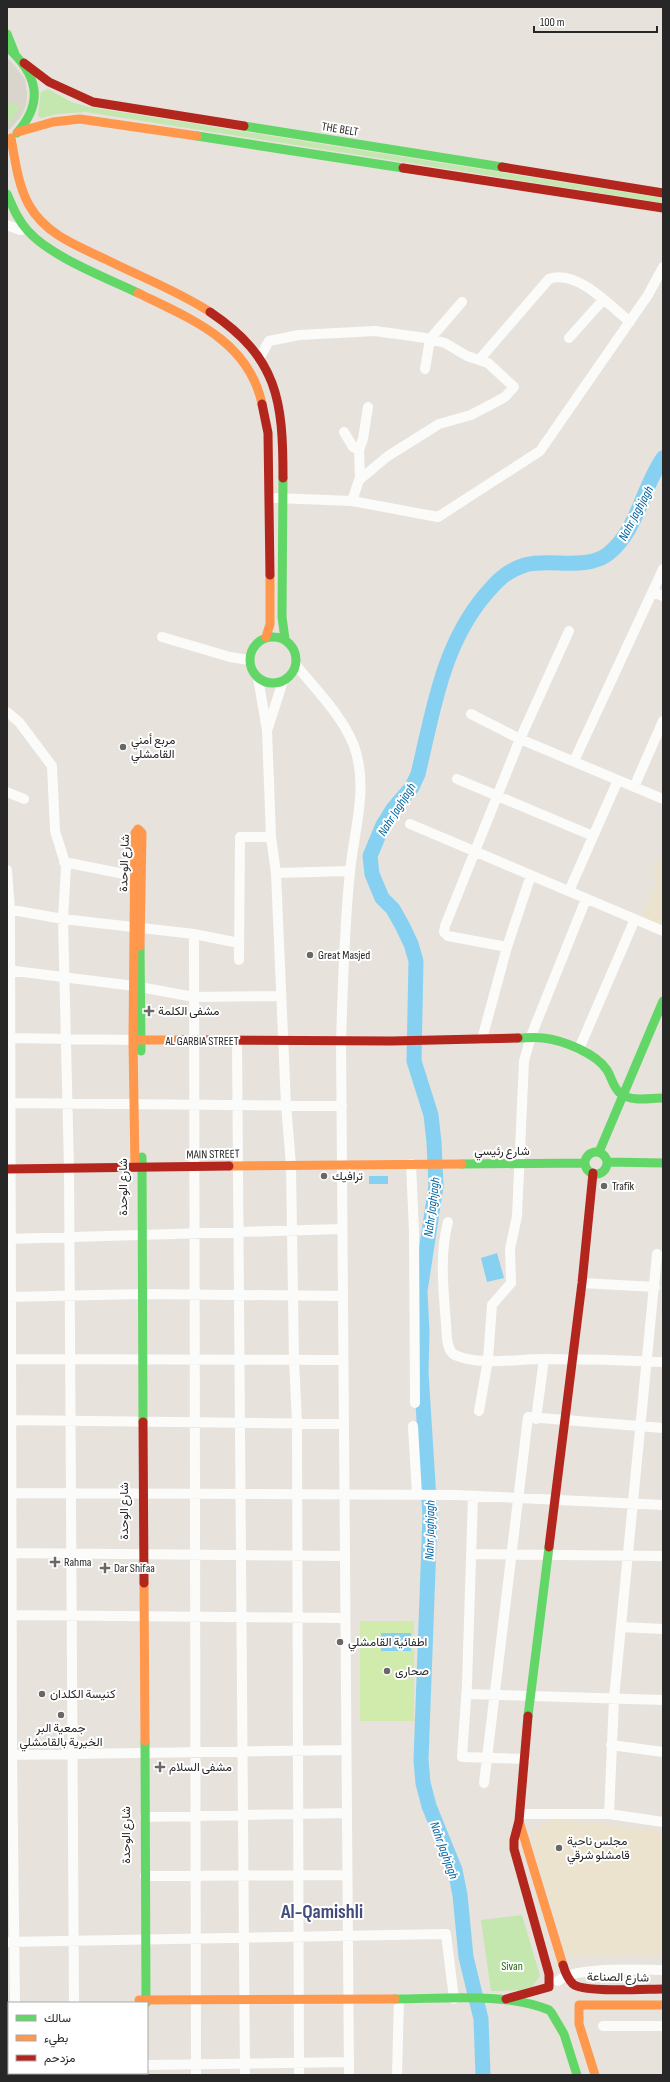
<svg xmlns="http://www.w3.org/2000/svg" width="670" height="2082" font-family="'Sofia Sans Condensed',Vazirmatn,sans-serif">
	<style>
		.education { fill: #ece3ce }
		.green { fill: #c4e6af }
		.pitch { fill: #d1ebac }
		.plaza { fill: #d9d4cc }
		.water { fill: #86d1f1 }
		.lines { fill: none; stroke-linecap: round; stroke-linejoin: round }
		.river { stroke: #86d1f1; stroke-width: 15 }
		.street { stroke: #fbfbfa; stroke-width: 10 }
		.fast { stroke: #63d668; stroke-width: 9 }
		.slow { stroke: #ff974d; stroke-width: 9 }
		.jam { stroke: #b3261e; stroke-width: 9 }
		.poi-dot { fill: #6a6866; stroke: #fff; stroke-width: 1.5 }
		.labels { text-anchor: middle; stroke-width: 4; stroke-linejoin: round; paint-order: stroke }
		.street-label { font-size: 12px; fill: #272727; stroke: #fff }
		.poi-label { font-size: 12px; fill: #272727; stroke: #fff; text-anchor: start }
		.park-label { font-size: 12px; fill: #206911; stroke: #fff }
		.water-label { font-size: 13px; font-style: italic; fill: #0063a1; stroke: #fff }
		.town-label { font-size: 20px; font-weight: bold; fill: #434b7b; stroke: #fff }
	</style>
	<rect width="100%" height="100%" fill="#e7e2db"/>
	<path class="education" d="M663,850V880L652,875Z
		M659,879L663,881V927L642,918Z
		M552,1819L663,1831V1956H567L532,1843L534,1839L532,1831Z"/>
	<path class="green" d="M7,58C31,80 36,109 7,131Z
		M48,89L71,102L89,107L663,198V203L86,112L57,114L41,118L38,115L41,92Z
		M522,1915L540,1976L530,1990L491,1991L481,1920Z"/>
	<path class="pitch" d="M360,1621H414V1721H360Z"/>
	<path class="plaza" d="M7,58L25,79L27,97L22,114L7,131V125L13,119L21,106L7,102Z"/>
	<path class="water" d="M369,1176H388V1184H369Z
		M497,1253L504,1278L487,1282L481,1258Z
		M381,1633H411V1651H381Z"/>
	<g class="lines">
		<path class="river" d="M483,2075L481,2019L466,1957L460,1895L455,1870L429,1806L423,1783L421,1760L430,1516L421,1372L422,1333L420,1291L436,1186L434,1142L431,1115L414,1061L416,961L411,944L403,927L393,909L382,898L372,874L370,856L383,825L393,809L412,787L418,774C433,712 442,646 485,595C497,581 506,571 525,565C550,558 585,571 608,554C638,530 642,488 663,458"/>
		<path class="street" d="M7,225L20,230L26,229
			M569,338L603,300
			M260,357L269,341L299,335L375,331L426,338L445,343L467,356L488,363L514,387L505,397L471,415L439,424L388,456L359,480L352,501
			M479,360L549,279C577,269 610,306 630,322
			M425,369L430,339L462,302
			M344,432L353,447L359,450
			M360,479L359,450L363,439L368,407
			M276,498L352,501L438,517L540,451L648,295L663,267
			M653,592L663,596
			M162,637L230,657L249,660
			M296,665C316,690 342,715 354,746C369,788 354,829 350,872C344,928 343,985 341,1041L349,2075
			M258,678L267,730L271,837L276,873L286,1105L291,1165L294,1360L297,1423L299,2075
			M7,712L19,722L52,766L55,831L66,866L63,919L69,1168L74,2003
			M471,714L520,739L663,799
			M268,728L283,681
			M574,761L663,569
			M457,779L593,836
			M634,787L663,721
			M7,792L24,799
			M410,824L663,931
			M64,862L134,876
			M7,870L10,910L12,1755L15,2003
			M276,873L350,871
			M569,891L618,780
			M7,909L63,919L194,934L239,943
			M194,934L196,2075
			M507,947L448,936L444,932L445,926L520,739L569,631
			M239,960L240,837H271
			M7,970L134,986L194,997L280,996
			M7,1038L133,1040
			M482,1039L507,947L531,875
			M237,1041L245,2075
			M579,1049L635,919
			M7,1103L342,1106
			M411,1164L414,1231L415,1403
			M448,1222C438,1259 445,1301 447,1339C448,1345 449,1352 455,1355C478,1366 518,1359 543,1359C583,1359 623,1360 663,1362
			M7,1239L342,1229
			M582,1283L655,1287
			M7,1297L143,1294L343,1296
			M7,1359L343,1360
			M479,1411L488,1360L492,1305L511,1283L510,1249L517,1216L524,1061L531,1036L586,899
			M536,1419L544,1359
			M7,1420L344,1424
			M413,1426L417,1495
			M7,1493L456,1495L663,1505
			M473,1496L467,1684L462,1757L525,1759
			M7,1553L345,1556
			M472,1554L663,1556
			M7,1615L345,1618
			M621,1627L663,1629
			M467,1694L663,1700
			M611,1745L663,1752
			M7,1755L346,1750
			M484,1783L528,1417L663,1428
			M520,1814H609L663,1822
			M609,1814L614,1698L657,1254
			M145,1817L347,1813
			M145,1876L347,1875
			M7,1942L446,1934L454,1999
			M558,1981C573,1966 640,1970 663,1970
			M603,2026H663
			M147,2065L349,2062
			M16,2073V2075
			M74,2073V2075
			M397,2075L399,1999"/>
		<path class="fast" d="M7,34L15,54
			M7,47C37,74 45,101 17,133
			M244,126L502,167
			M197,136L403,168
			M7,194C13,208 18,220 28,231C51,257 107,278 138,293
			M283,478L282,617L285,639
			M250 660a23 23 0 1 1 46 0a23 23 0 1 1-46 0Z
			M140,946L141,1051
			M518,1038C526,1038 535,1037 543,1038C562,1040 596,1053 607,1070C612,1078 613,1088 621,1094C632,1102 650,1098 663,1098
			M599,1152L663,1001
			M585 1163a11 11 0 1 1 22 0a11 11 0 1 1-22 0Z
			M142,1157L143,1422
			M607,1162L663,1163
			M462,1164L585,1163
			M528,1716L549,1547
			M145,1741L146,2003
			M395,1999C441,1999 507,1992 549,2010
			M551,2012L564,2034L577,2075"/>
		<path class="slow" d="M18,132L53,122L80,119L197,136
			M11,138C15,160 18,185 29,205C46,235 78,246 107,260C141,277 178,291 210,312
			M138,293C191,319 249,341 262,404
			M266,637L270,624V575
			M133,1040L135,833L138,829L142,833L140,946
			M229,1166L462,1164
			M135,1167L133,1040H179
			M144,1583L145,1741
			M519,1821L563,1965
			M139,2000L395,1999
			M139,2073V2075
			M595,2075L579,2024V2005H663"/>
		<path class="jam" d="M24,63L49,82L93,102L244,126
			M502,167L663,193
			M403,168L663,208
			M210,312C278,358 283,400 283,478
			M262,404L268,433L270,575
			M179,1040L392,1041L518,1038
			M7,1169L229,1166
			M143,1422L144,1583
			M549,1547L582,1283L593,1173
			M563,1965C565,1972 568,1979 573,1984C583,1993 647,1989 663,1989
			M506,1999L549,1987V1974L514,1849V1840L519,1821L528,1716"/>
	</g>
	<g class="poi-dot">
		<circle cx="123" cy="747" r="4"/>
		<circle cx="310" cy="955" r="4"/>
		<path d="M147 1005h4v4h4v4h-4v4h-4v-4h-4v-4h4z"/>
		<circle cx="324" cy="1176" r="4"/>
		<circle cx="604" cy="1186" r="4"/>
		<path d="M53 1556h4v4h4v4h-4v4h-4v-4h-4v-4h4z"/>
		<path d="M103 1562h4v4h4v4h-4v4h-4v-4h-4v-4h4z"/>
		<circle cx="340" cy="1642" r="4"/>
		<circle cx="387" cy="1671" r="4"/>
		<circle cx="42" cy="1694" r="4"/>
		<circle cx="61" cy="1715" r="4"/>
		<path d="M158 1761h4v4h4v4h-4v4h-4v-4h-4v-4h4z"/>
		<circle cx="559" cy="1848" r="4"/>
	</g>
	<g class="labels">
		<g class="street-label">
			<text transform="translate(340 129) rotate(9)" y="4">THE BELT</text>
			<text transform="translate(124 863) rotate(-88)" y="4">شارع الوحدة</text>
			<text x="202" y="1045">AL GARBIA STREET</text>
			<text x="502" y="1155">شارع رئيسي</text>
			<text transform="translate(213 1154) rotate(-1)" y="4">MAIN STREET</text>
			<text transform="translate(123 1187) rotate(-90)" y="4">شارع الوحدة</text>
			<text transform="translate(124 1511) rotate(-90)" y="4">شارع الوحدة</text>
			<text transform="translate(126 1835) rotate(-90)" y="4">شارع الوحدة</text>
			<text transform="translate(618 1977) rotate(1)" y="4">شارع الصناعة</text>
		</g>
		<g class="poi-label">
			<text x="131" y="744">مربع أمني<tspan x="131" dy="14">القامشلي</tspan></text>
			<text x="318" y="959">Great Masjed</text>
			<text x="158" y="1015">مشفى الكلمة</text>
			<text x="332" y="1180">ترافيك</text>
			<text x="612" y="1190">Trafîk</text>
			<text x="64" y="1566">Rahma</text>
			<text x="114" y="1572">Dar Shifaa</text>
			<text x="348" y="1646">اطفائية القامشلي</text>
			<text x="395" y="1675">صحارى</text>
			<text x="50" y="1698">كنيسة الكلدان</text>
			<text x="61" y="1732" text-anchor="middle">جمعية البر<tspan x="61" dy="14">الخيرية بالقامشلي</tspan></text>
			<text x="169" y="1771">مشفى السلام</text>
			<text x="567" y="1845">مجلس ناحية<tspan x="567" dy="14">قامشلو شرقي</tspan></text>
		</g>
		<g class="park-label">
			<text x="512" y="1970">Sivan</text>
		</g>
		<g class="water-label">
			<text transform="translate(635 513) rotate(-62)" y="5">Nahr Jaghjagh</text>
			<text transform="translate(396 809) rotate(-58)" y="5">Nahr Jaghjagh</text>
			<text transform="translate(431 1207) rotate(-83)" y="5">Nahr Jaghjagh</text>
			<text transform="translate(429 1530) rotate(-89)" y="5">Nahr Jaghjagh</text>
			<text transform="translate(445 1850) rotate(70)" y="5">Nahr Jaghjagh</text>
		</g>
		<g class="town-label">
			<text x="322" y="1918">Al-Qamishli</text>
		</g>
	</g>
	<rect width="670" height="2082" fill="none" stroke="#272727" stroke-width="16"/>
	<rect x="8" y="2002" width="140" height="72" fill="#ffffff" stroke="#a9a9a9"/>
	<rect x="16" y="2015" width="20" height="6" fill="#63d668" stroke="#a9a9a9"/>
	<text x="44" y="2022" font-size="12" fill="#272727">سالك</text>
	<rect x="16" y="2035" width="20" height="6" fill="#ff974d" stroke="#a9a9a9"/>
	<text x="44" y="2042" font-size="12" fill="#272727">بطيء</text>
	<rect x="16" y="2055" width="20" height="6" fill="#b3261e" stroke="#a9a9a9"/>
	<text x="44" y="2062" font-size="12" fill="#272727">مزدحم</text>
	<path d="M534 26v6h123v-6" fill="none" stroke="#272727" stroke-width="2"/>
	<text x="540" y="26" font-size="12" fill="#272727" stroke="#ffffff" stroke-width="3" paint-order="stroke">100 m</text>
</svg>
